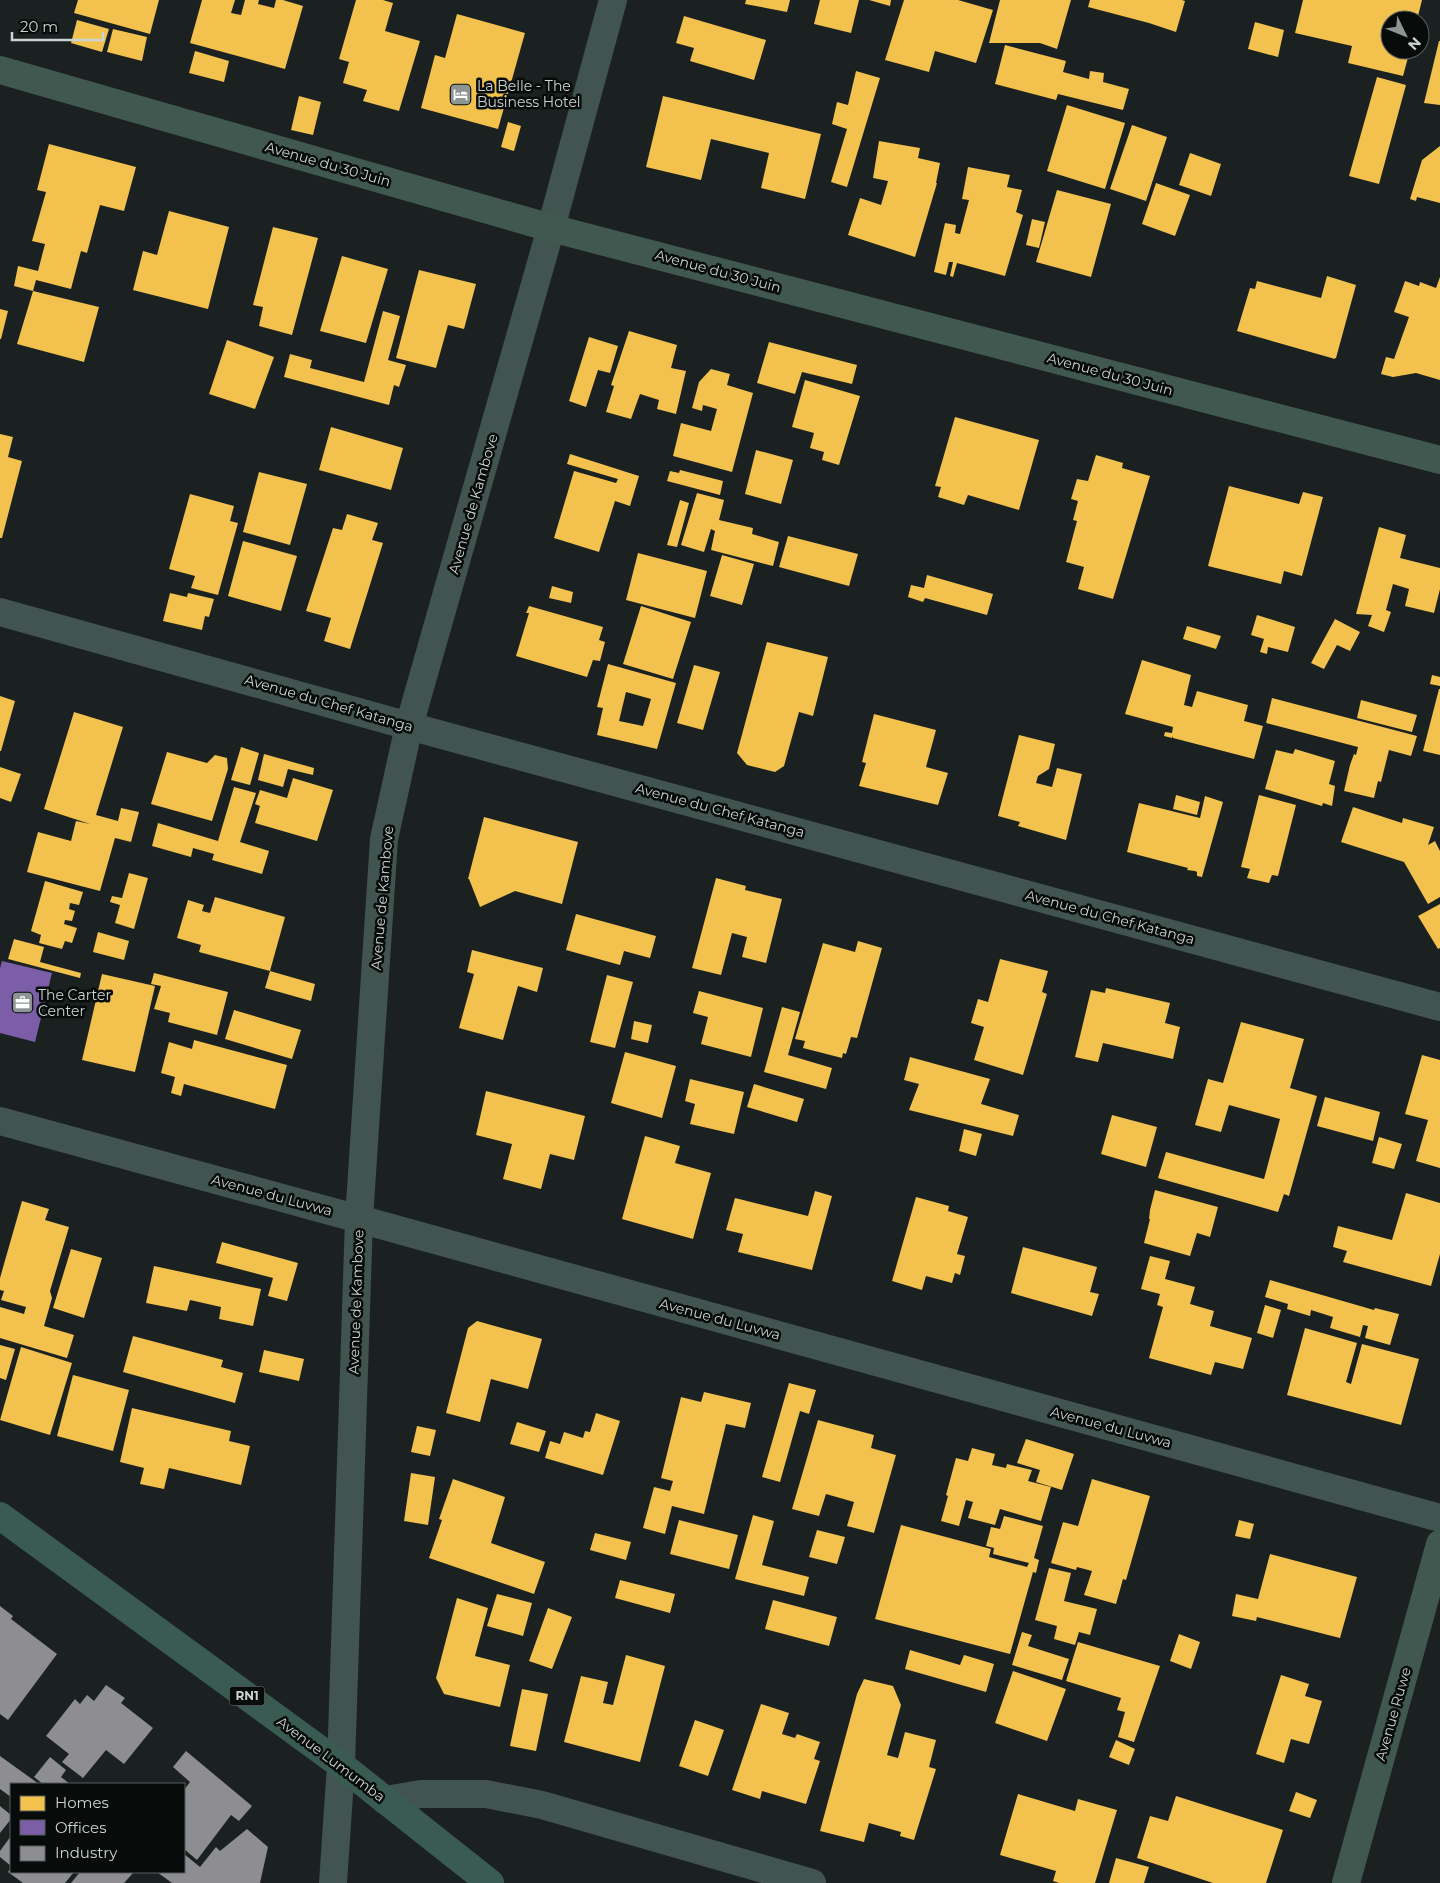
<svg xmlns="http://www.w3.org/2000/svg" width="1440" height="1883" font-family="Montserrat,sans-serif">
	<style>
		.homes { fill: #f2c14e; fill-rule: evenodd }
		.offices { fill: #7b5ea7 }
		.industry { fill: #8d8d92 }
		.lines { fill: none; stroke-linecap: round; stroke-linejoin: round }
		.street { stroke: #41544f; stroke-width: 28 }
		.secondary { stroke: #405850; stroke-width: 28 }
		.highway { stroke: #3a5b51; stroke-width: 28 }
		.labels { text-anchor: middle; stroke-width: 5; stroke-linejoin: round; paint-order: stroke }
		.shield { fill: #070c0b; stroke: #909797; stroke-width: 1 }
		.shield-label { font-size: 12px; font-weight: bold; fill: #cbd3d3 }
		.poi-label { font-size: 14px; fill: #cbd3d3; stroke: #070c0b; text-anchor: start }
		.street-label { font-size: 14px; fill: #cbd3d3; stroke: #070c0b }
	</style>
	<rect width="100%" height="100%" fill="#1a2120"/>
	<path class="homes" d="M78,0H159L150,34L74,13Z
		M202,0H235L231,13L241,15L245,0H259L258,4L274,8L276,0H283L303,6L285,69L190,43Z
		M356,0H383L393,3L385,31L420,41L399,111L363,101L367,90L343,83L349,62L339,59Z
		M746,0H790L787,12L745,4Z
		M820,0H859L851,33L814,24Z
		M869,0H891L890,6Z
		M904,0H958L993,10L976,63L935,51L929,72L885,60Z
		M1000,0H1071L1057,49L1040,43H989Z
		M1090,0H1182L1185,1L1176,32L1149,23L1088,7Z
		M1303,0H1422L1417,20H1390V50H1410L1403,76L1348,63L1352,46L1295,33Z
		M457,14L525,33L498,129L421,108L435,55L445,58Z
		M684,16L766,40L754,80L690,61L694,48L676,43Z
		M77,20L109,29L102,52L71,43Z
		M1255,22L1284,30L1278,57L1248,49Z
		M113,29L147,37L142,61L107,52Z
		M1439,41H1440V105L1424,103Z
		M1005,45L1066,61L1063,72L1089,79L1090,71L1104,73L1103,82L1129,89L1123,110L1058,94L1056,100L995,84Z
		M195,51L229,61L224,82L189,73Z
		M856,71L880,78L847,187L831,182L847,129L832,124L837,102L848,105Z
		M1377,77L1406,85L1379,184L1349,176Z
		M299,96L321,102L313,135L291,130Z
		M663,96L821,134L805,199L761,188L769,153L711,139L701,180L646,167Z
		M1067,105L1125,123L1105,189L1047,171Z
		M508,122L521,126L514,151L501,147Z
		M1132,125L1167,137L1146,201L1110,189Z
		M879,141L920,148L918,158L940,163L936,183H937L915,257L848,235L860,198L881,205L888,181L873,178Z
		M49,144L136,167L124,211L100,205L87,253L81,251L71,289L36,280L33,291L14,286L18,266L38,271L45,244L32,241L46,192L37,190Z
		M1440,146V203L1417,197L1416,201L1410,199L1422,160Z
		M1190,153L1221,164L1211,196L1179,185Z
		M968,167L1010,175L1007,187L1022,190L1016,212L1023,215L1005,276L957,263L953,277L950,276L953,262H949L946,275L934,272L945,223L956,225L955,233L960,234L969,200L962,199Z
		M1156,183L1190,195L1175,236L1142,224Z
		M1057,190L1111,204L1091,277L1036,262Z
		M169,211L229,227L208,309L133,290L143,251L157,255Z
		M1032,219L1045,222L1039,248L1026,245Z
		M273,227L318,238L292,335L259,326L263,307L253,305Z
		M342,256L388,269L366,343L320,331Z
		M419,270L476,284L464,329L448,325L436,368L396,358Z
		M1327,276L1356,285L1336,358H1335V359L1237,331L1250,288L1255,289L1257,281L1321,298Z
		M1440,277V380L1416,373L1393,377L1381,374L1386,357L1394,359L1409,317L1394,312L1405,281L1419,286L1420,282L1436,288Z
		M33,291L99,307L84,362L17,344Z
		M0,309L8,311L1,339H0Z
		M383,311L400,316L388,360L406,365L399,387L394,385L389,405L284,377L290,354L312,360L310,368L364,382Z
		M629,331L677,345L671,368L686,371L676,414L657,409L659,400L640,394L631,419L606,412L614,386L611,385Z
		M589,337L618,346L610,373L598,370L586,407L569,401Z
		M227,340L274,357L255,409L209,394Z
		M769,342L857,365L852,384L802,372L795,394L757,383Z
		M711,369L730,374L727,385L753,393L732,472L673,456L681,423L711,431L717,409L703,405L702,411L692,408L699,382Z
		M805,380L860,396L839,465L822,460L824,452L810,448L814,433L792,427Z
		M955,417L1039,440L1019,510L968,495L964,505L938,497L941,487L935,486Z
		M331,427L403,448L391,490L319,470Z
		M0,434L13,437L8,457L22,461L2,538H0Z
		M756,450L793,460L781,504L745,494Z
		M570,454L639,476L630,506L615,501L599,552L554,538L574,471L616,483L618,479L567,464Z
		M1096,455L1123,463L1122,468L1150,476L1113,599L1078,589L1084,567L1066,562L1077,521L1073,520L1078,501L1071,499L1077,479L1088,481Z
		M680,470L723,481L720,495L667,481L670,471L679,473Z
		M259,472L307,484L290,545L243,532Z
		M1229,486L1299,504L1303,492L1323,497L1302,576L1284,571L1281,584L1208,566Z
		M697,493L724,500L719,520L753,528L752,534L779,542L773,566L711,550L715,531L711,529L704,552L681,545Z
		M190,494L234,506L230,521L238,523L218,595L191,588L195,576L169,569Z
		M680,500L689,503L677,547L667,545Z
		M347,514L378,523L372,540L383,543L350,649L324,641L331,618L306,611L333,528L342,530Z
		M1379,527L1406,535L1400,558L1440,568V589L1434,613L1405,606L1409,589L1393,584L1386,610L1391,612L1384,632L1368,626L1372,615L1356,614Z
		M788,536L858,554L849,586L779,567Z
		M243,541L297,556L281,611L228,596Z
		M638,553L707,571L695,618L626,600Z
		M722,555L754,564L742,605L710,596Z
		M927,575L993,594L987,615L925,598L923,602L908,597L911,585L924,588Z
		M552,586L573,592L571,603L549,598Z
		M170,593L187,597L188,593L214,599L209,617L205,616L202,630L163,621Z
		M529,606L603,627L599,640L605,642L600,661L593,660L587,677L516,656L529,613H526Z
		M641,606L691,622L673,679L623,664Z
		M1257,615L1295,627L1288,652L1268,647L1267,654L1260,652L1264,639L1251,635Z
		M1335,619L1360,632L1350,651L1337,645L1324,669L1311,663Z
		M1187,626L1221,636L1216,649L1183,639Z
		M767,642L828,657L813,716L799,712L784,766L775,772L747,765L737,753Z
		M1142,660L1191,675L1184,705L1192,707L1197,691L1248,705L1244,721L1263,726L1254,759L1173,738L1172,736V738L1164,736L1165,732L1172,733L1173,727L1125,714Z
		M608,664L676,683L657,749L597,735L603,708L597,707ZM626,692L651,699L643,726L619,721Z
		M694,665L720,672L703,730L677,723Z
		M1432,675L1440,677V686L1430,684Z
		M1439,689H1440V755L1423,751Z
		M0,696L15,701L1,751H0Z
		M1272,698L1417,736L1411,756L1389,750L1381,782L1378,781L1374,798L1344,791L1350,765L1354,754L1356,755L1358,747L1266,723Z
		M1361,700L1417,715L1412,732L1357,718Z
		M74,712L123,727L96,815L118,821L121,808L139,812L131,842L115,838L100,891L27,872L38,832L71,841L76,821L90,824L44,809Z
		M874,714L936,730L926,767L948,773L938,805L859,786L866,763L862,762Z
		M1019,735L1055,744L1049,769L1038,776L1036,783L1052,787L1057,768L1082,774L1066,840L1018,826L1020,822L998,816Z
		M241,747L259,753L250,785L231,780Z
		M1295,749L1335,761L1329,784L1335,786L1332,806L1323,803L1322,806L1265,789L1276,750L1293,754Z
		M167,752L207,763L215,755L227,758L228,769L212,821L151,804Z
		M264,754L314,768L313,775L288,769L283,787L258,780Z
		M0,767L21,774L11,802L0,798Z
		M293,778L333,790L317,841L255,823L260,806L255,804L260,790L287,798Z
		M234,787L256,793L240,842L269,851L262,874L212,860L214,854L193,848L191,857L152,846L158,823L218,841Z
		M1176,795L1200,802L1197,815L1173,809Z
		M1259,795L1296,805L1278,876L1272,875L1269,883L1247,878L1250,869L1241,867Z
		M1205,796L1223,802L1202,877L1197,876V872L1195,871L1187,870L1188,868L1127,852L1139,803L1200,818Z
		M1353,807L1402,823L1403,818L1434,827L1428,845L1435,841L1440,851V897L1428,904L1404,862L1341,842Z
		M484,817L578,842L562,904L515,891L480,907L469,879H468Z
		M129,873L148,878L134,929L115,923L120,905L110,902L112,896L122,898Z
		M716,878L746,886L745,890L782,899L766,963L742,957L747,937L732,933L721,975L692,968Z
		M45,881L83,892L79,905L70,903L69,909L75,911L72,921L65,920L64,924L77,928L72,943L65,941L62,949L39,943L41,935L31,931Z
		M215,897L285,917L270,971L199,952L201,945L177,938L188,900L204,905L202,911L210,913Z
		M1440,904V948L1438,949L1418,916Z
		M576,914L656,936L650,958L624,951L620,965L566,950Z
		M98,932L129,941L124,960L93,952Z
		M14,939L44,947L40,962L81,973L80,978L8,959Z
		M858,941L882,948L857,1038L851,1037L846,1054L843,1053L842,1058L803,1048L805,1041L795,1039L823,943L855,952Z
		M472,950L543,968L537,992L518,986L503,1040L459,1028L474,974L467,972Z
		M1000,959L1048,971L1042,992L1047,994L1023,1075L974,1060L984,1027L971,1023L978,999L988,1002Z
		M270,971L315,984L311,1001L265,988Z
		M154,973L228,992L217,1035L168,1022L170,1013L154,1009L161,986L151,984Z
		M102,974L155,986L135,1072L82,1060Z
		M607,975L633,982L615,1048L590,1042Z
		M1106,988L1170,1003L1165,1023L1180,1027L1173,1059L1103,1043L1098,1062L1075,1057L1091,990L1105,993Z
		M699,991L763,1008L751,1057L701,1044L708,1017L693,1013Z
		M782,1007L800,1012L788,1055L832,1068L826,1089L764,1072Z
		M234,1010L301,1030L292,1059L225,1039Z
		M634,1021L652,1025L648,1043L631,1039Z
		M1241,1022L1304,1039L1290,1088L1317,1096L1289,1196L1284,1194L1278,1212L1158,1178L1166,1152L1264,1179L1280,1119L1229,1105L1221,1132L1195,1125L1208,1079L1223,1083Z
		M194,1040L287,1065L275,1109L184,1084L181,1096L171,1093L175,1077L161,1073L169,1042L192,1049Z
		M625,1052L676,1066L662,1118L611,1103Z
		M1422,1055L1440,1060V1168L1416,1161L1428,1120L1405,1114Z
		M910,1057L990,1079L981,1104L1019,1115L1013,1136L909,1110L919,1084L904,1080Z
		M690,1079L744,1092L734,1134L690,1124L695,1104L685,1101Z
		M754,1084L804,1099L797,1122L747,1107Z
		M486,1091L585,1116L574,1160L550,1154L541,1189L503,1179L512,1144L476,1135Z
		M1325,1097L1380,1112L1373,1141L1317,1126Z
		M1112,1115L1157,1127L1146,1167L1101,1154Z
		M964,1129L982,1134L976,1156L959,1151Z
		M645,1136L680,1146L675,1163L711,1173L693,1239L622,1219Z
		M1379,1137L1402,1144L1394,1169L1372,1163Z
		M1155,1190L1218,1207L1210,1237L1197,1233L1190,1256L1144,1243L1150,1219H1149L1150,1210Z
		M815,1191L832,1196L812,1270L738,1252L743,1234L726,1230L735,1198L808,1216Z
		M1406,1193L1440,1203V1254L1431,1286L1343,1262L1347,1251L1333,1247L1338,1226L1392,1240Z
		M916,1197L949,1206L948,1211L968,1217L957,1254L965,1256L960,1275L955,1273L952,1283L926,1276L922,1290L892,1281Z
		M22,1201L49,1209L45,1220L69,1227L50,1291L52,1298L44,1326L74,1335L67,1358L0,1338V1307L24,1314L26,1307L1,1300L4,1291L0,1290V1278Z
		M222,1242L298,1263L287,1301L268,1296L273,1278L216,1263Z
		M1023,1247L1097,1267L1090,1292L1099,1294L1092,1316L1011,1293Z
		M71,1249L102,1258L84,1318L53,1308Z
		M1150,1256L1170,1261L1165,1279L1195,1287L1190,1304L1214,1311L1210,1326L1252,1338L1243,1369L1215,1362L1211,1375L1149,1358L1163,1307L1157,1305L1160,1294L1141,1289Z
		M154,1266L261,1289L253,1326L219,1319L221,1307L190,1300L187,1311L146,1303Z
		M1270,1280L1374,1310L1375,1308L1399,1314L1390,1345L1365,1338L1368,1326L1363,1325L1360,1337L1330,1328L1333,1317L1311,1310L1310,1316L1287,1309L1288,1304L1265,1297Z
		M1265,1305L1281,1310L1273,1338L1257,1333Z
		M477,1321L542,1339L528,1389L491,1379L480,1422L446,1413L468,1328Z
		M1305,1328L1357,1343L1346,1382L1351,1384L1362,1344L1419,1359L1401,1425L1287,1395Z
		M133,1336L223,1360L221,1367L243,1373L235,1403L123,1372Z
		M0,1345L15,1349L6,1380L0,1378Z
		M21,1347L72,1363L50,1435L0,1420Z
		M264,1350L304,1359L299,1381L259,1372Z
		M73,1375L129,1390L113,1451L57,1436Z
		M789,1383L816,1390L809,1414L800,1411L780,1482L762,1477Z
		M704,1392L751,1403L745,1428L726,1424L704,1514L672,1506L665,1534L643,1528L654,1487L670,1491L673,1481L661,1478L681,1397L701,1402Z
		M132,1408L231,1431L229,1441L250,1446L241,1485L169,1468L164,1489L140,1484L144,1468L120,1462Z
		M596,1413L620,1421L603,1475L545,1458L550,1441L560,1444L564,1432L583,1438L585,1431L590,1432Z
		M818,1420L874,1435L871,1448L896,1455L874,1533L847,1526L854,1502L826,1494L819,1516L792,1509Z
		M517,1422L546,1431L539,1452L510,1444Z
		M417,1426L436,1430L430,1456L411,1452Z
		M1026,1439L1074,1454L1062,1490L1036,1482L1040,1470L1017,1463Z
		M972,1448L995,1454L992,1465L1006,1468L1007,1464L1032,1470L1028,1481L1051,1487L1041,1521L1000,1509L995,1525L968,1518L973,1502L966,1500L959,1526L941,1521L948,1496L946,1495L956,1458L968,1461Z
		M411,1473L435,1477L428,1525L404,1521Z
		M453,1479L505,1497L491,1543L545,1562L534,1594L429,1558L442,1520L439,1519Z
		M1092,1479L1150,1496L1126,1580L1123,1579L1116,1604L1084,1595L1092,1571L1077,1567L1076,1570L1051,1563L1063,1522L1078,1526Z
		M753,1515L774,1521L762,1565L809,1577L804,1596L735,1579Z
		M1004,1516L1043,1526L1034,1558L1039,1560L1036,1573L1033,1572L1010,1654L875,1619L901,1525L991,1549L989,1557L1027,1567L1029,1563L993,1554L994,1548L986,1546L991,1527L1000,1529Z
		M679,1520L738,1535L729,1569L670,1554Z
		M1239,1520L1254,1524L1250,1539L1235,1536Z
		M817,1530L845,1537L837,1564L809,1557Z
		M595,1533L631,1542L626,1560L590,1550Z
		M1270,1554L1357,1577L1340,1638L1257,1617L1256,1621L1232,1616L1236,1594L1258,1599Z
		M1049,1568L1071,1573L1064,1601L1097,1609L1090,1635L1079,1632L1075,1645L1054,1639L1057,1626L1035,1620Z
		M620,1580L675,1594L670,1613L615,1598Z
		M497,1594L532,1603L523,1636L487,1626Z
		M457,1598L488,1608L475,1656L510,1665L500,1707L444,1694L436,1678Z
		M773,1600L837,1617L829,1646L765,1629Z
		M548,1608L572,1617L552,1669L529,1661Z
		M1022,1632L1032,1635L1028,1646L1069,1659L1062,1680L1012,1665Z
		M1179,1634L1200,1642L1191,1669L1170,1661Z
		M1078,1642L1160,1666L1134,1742L1118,1737L1125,1712L1117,1710L1121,1698L1066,1681Z
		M910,1650L960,1665L964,1655L994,1664L986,1692L905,1669Z
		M626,1655L665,1666L640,1762L564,1742L581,1676L608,1682L603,1703L613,1705Z
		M1013,1671L1066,1689L1047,1741L995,1723Z
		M1281,1675L1309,1684L1305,1696L1322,1701L1309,1744L1291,1739L1284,1763L1256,1754Z
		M864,1679L893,1686L901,1705L887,1755L898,1758L905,1732L936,1740L929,1767L936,1769L914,1840L900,1836L901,1832L869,1823L864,1842L820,1831L857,1694Z
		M522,1689L548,1694L536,1751L510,1746Z
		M761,1704L789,1713L782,1734L795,1738L797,1734L820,1742L814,1759L820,1761L806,1804L762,1791L760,1799L732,1790Z
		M695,1720L724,1730L708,1776L679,1766Z
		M1116,1740L1135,1749L1129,1765L1109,1757Z
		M1296,1792L1317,1800L1310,1818L1289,1811Z
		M1018,1794L1075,1811L1078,1799L1117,1810L1095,1883H1059L1053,1881L1056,1871L1000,1855Z
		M1176,1796L1283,1830L1266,1883H1213L1137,1858L1150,1816L1168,1821Z
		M1116,1858L1149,1867L1144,1883H1109Z"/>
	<path class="offices" d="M2,961L52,973L35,1042L0,1033V968Z"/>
	<path class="industry" d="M0,1606L13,1616L11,1619L57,1654L8,1720L0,1714Z
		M106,1685L125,1698L121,1703L153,1728L124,1764L106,1750L83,1778L62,1762L69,1754L46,1736L75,1699L80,1704L87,1695L94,1701Z
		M186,1751L252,1806L239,1821L231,1815L197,1860L184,1849V1790L190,1782L173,1767Z
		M0,1756L39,1784H11V1797L0,1789Z
		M50,1757L66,1770L61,1777L70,1784H43L34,1777Z
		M0,1806L11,1815V1819L0,1833Z
		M247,1829L268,1847L260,1883H172L157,1872H184V1854L200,1867L216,1847L220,1851Z
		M11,1836V1866L0,1857V1851Z
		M11,1868V1872H74L65,1883H23L8,1872Z
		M80,1872H134L124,1883H71Z"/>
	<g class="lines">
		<path class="street" d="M0,612L409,726L1440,1007
			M0,1121L359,1219L1440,1518
			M385,1800L421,1794H486L542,1805L812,1883
			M333,1883L341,1765L359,1219L384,839L409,726L551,228L613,0"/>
		<path class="secondary" d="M0,70L551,228L1440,460
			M1346,1883L1440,1544"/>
		<path class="highway" d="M0,1516L341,1765L490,1883"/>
	</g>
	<defs>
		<symbol id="hotel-square" viewBox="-11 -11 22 22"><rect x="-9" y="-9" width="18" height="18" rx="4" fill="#8d9594" stroke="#070c0b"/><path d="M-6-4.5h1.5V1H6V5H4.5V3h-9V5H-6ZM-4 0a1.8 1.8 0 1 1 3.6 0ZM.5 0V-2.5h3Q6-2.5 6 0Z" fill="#fff"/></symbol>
		<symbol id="office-square" viewBox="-11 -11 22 22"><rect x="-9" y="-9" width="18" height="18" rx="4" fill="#8d9594" stroke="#070c0b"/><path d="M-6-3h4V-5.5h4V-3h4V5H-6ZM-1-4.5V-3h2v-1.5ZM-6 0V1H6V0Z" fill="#fff"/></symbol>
	</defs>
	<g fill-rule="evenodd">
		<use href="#hotel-square" x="448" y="82" width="25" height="25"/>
		<use href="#office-square" x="10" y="990" width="25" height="25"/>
	</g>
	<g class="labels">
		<rect class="shield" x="229.5" y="1686.5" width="35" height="19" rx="4"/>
		<g class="shield-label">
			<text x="247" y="1700">RN1</text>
		</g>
		<g class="poi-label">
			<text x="477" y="91">La Belle - The<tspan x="477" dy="16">Business Hotel</tspan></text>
			<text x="38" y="1000">The Carter<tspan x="38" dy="16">Center</tspan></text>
		</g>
		<g class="street-label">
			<text transform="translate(328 164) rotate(16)" y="5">Avenue du 30 Juin</text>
			<text transform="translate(718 271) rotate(15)" y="5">Avenue du 30 Juin</text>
			<text transform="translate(1110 374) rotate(15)" y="5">Avenue du 30 Juin</text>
			<text transform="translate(473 504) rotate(-74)" y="5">Avenue de Kambove</text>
			<text transform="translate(329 703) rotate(16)" y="5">Avenue du Chef Katanga</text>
			<text transform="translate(720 810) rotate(15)" y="5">Avenue du Chef Katanga</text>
			<text transform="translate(382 898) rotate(-85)" y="5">Avenue de Kambove</text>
			<text transform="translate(1110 917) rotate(15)" y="5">Avenue du Chef Katanga</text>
			<text transform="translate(272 1195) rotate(15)" y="5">Avenue du Luvwa</text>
			<text transform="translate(356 1302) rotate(-88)" y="5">Avenue de Kambove</text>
			<text transform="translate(720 1319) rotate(15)" y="5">Avenue du Luvwa</text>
			<text transform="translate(1111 1427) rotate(15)" y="5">Avenue du Luvwa</text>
			<text transform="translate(1393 1714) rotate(-74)" y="5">Avenue Ruwe</text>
			<text transform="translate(331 1759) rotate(37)" y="5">Avenue Lumumba</text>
		</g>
	</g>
	<rect x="10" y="1783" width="175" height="90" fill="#070c0b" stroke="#555c5b"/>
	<rect x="20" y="1796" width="25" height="15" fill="#f2c14e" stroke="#555c5b"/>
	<text x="55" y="1808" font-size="15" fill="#cbd3d3">Homes</text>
	<rect x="20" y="1820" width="25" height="15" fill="#7b5ea7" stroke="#555c5b"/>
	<text x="55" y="1833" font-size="15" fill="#cbd3d3">Offices</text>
	<rect x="20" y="1846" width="25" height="15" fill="#8d8d92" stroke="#555c5b"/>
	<text x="55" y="1858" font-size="15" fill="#cbd3d3">Industry</text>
	<g transform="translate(1405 35) rotate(133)"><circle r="24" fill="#070c0b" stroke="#555c5b"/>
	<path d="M0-4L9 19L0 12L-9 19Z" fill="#8d9594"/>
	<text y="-8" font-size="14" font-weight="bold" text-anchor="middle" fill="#cbd3d3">N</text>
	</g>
	<path d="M12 32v8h91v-8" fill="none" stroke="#cbd3d3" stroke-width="2.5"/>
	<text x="20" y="32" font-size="15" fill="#cbd3d3" stroke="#070c0b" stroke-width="4" paint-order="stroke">20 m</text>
</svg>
